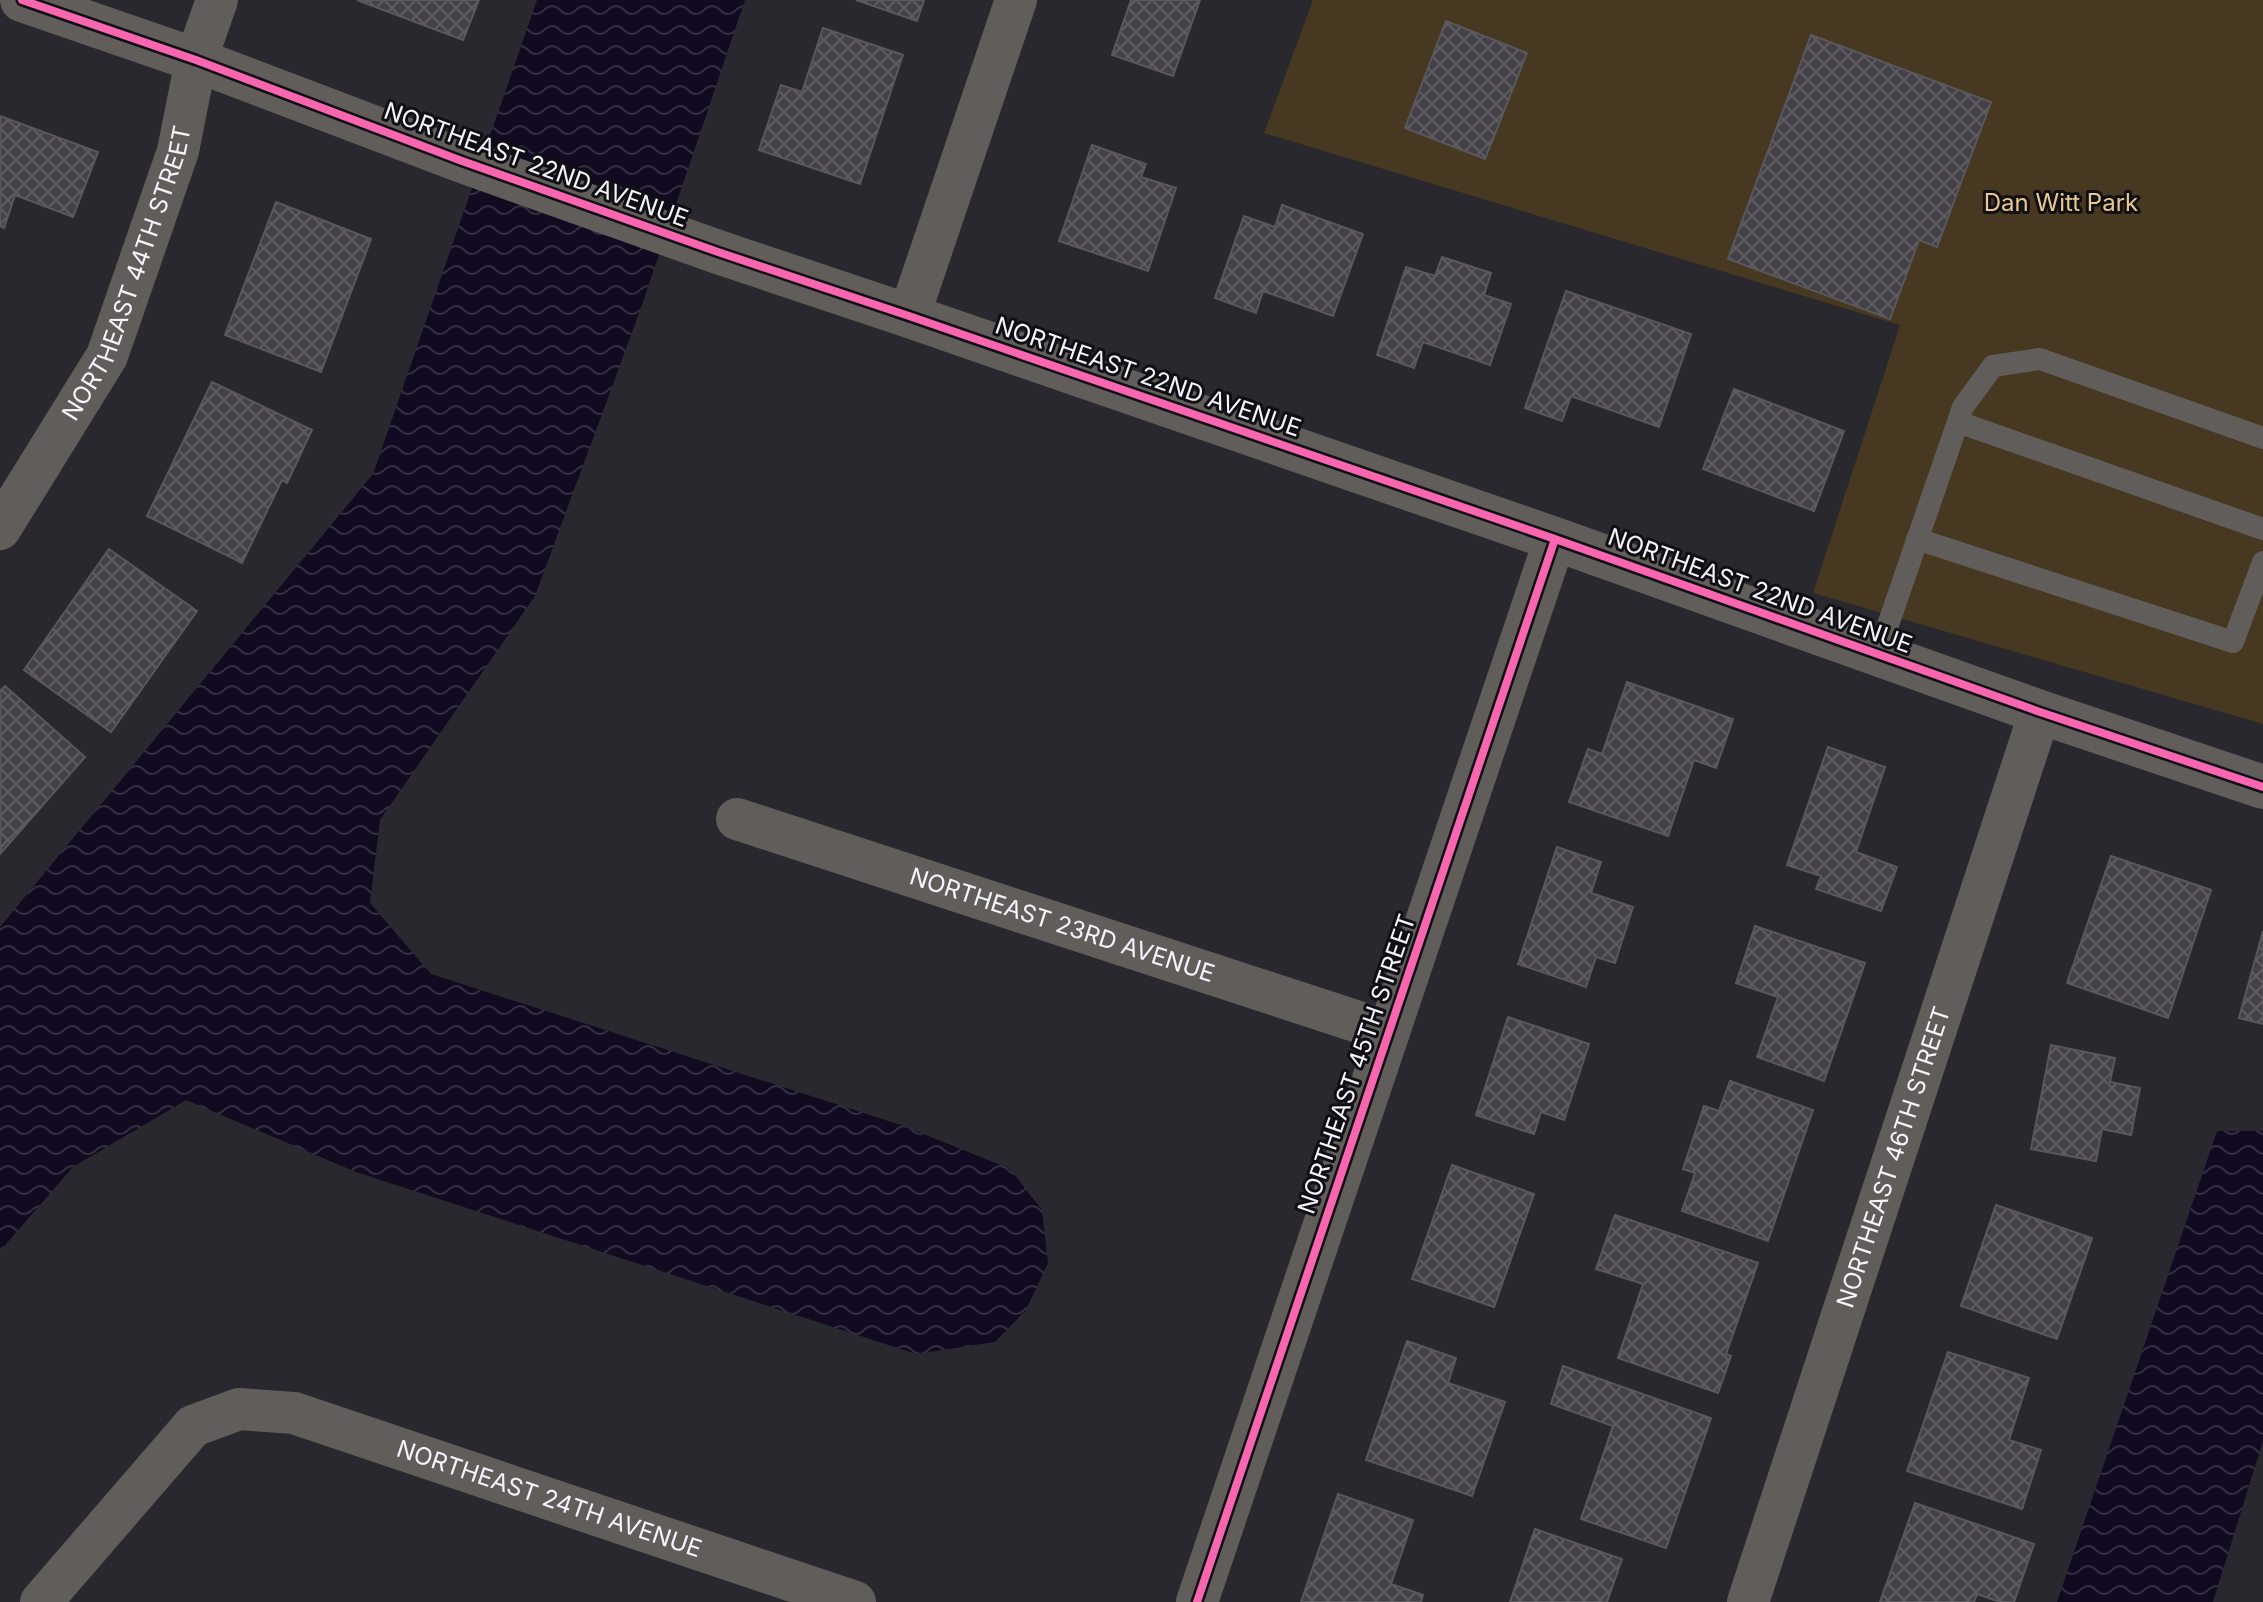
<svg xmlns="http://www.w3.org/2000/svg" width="2263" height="1602" font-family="Inter,sans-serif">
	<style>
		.green { fill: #463821 }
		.water { fill: url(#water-waves) }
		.building { fill: url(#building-cross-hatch); stroke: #59585d; stroke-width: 2 }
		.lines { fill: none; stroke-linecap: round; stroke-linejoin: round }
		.service { stroke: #605d5a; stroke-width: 22 }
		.minor { stroke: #605d5a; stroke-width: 42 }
		.tertiary { stroke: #605d5a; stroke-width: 44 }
		.cycleway-casing { stroke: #100f14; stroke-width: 13 }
		.cycleway { stroke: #f766af; stroke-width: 8 }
		.labels { text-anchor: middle; stroke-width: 6; stroke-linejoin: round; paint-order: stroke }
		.street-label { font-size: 24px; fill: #f5f3fb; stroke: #100f14 }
		.park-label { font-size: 24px; fill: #e9c890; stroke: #100f14 }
	</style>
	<defs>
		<pattern id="water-waves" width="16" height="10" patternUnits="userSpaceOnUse" patternTransform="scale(2)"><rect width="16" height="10" fill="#110a21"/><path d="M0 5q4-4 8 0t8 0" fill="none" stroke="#342e42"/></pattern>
		<pattern id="building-cross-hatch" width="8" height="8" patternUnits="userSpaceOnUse" patternTransform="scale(2)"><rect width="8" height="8" fill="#434147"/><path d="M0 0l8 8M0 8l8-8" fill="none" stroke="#5f5d62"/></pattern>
	</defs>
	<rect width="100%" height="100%" fill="#29282e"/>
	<path class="green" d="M1313,0H2263V724L1813,593L1900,325L1264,133Z"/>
	<path class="water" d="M537,0H745L641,308L535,596L380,820L370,903L431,974L904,1126L1010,1169L1042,1210L1048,1263L1026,1310L995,1342L916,1354L356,1172L186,1100L73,1167L0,1251V927L373,474Z
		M2217,1131H2263V1441L2213,1602H2057Z"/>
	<path class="building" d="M357,0H479L463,40Z
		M856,0H924L917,21Z
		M1131,0H1200L1173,76L1112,55Z
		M1446,21L1527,53L1485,159L1405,128Z
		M823,28L903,55L860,184L759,150L781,85L802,92Z
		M1811,35L1991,102L1937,247L1919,240L1890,319L1728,259Z
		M0,116L98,152L73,217L15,195L4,228L0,226Z
		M1092,145L1146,164L1141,177L1176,188L1148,271L1059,241Z
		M276,202L371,239L321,372L225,335Z
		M1282,205L1363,234L1333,316L1263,291L1256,313L1215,298L1244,216L1275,227Z
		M1442,257L1491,273L1484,295L1511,304L1490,365L1423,342L1414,368L1377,355L1406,267L1435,276Z
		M1566,291L1691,334L1659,427L1571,396L1562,421L1525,408Z
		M212,382L312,430L287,483L282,480L242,563L147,516Z
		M1734,389L1844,431L1814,511L1703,469Z
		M109,549L197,611L111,732L24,670Z
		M1627,682L1733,719L1716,768L1694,760L1668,836L1569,802L1588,749L1602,754Z
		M5,686L85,757L0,854V691Z
		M1828,747L1885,767L1856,852L1897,867L1881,911L1816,889L1821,876L1787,865Z
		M1557,847L1601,862L1591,893L1633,907L1615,963L1596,957L1586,987L1518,964Z
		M2111,856L2211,890L2168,1018L2067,983Z
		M1755,926L1865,963L1824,1081L1757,1057L1778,997L1736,983Z
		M2263,931V1024L2239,1018Z
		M1508,1017L1589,1044L1564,1120L1541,1112L1534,1134L1476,1115Z
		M2051,1045L2115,1058L2110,1082L2140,1088L2131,1135L2102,1129L2096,1161L2031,1149Z
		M1730,1081L1813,1110L1768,1241L1682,1211L1695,1173L1683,1169L1704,1106L1719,1111Z
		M1452,1165L1534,1194L1494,1307L1412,1279Z
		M1996,1205L2092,1238L2057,1339L1961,1306Z
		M1615,1215L1758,1263L1726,1354L1731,1356L1718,1393L1618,1358L1643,1284L1596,1269Z
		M1407,1341L1456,1358L1448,1383L1505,1402L1472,1496L1366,1460Z
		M1948,1352L2029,1378L2009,1440L2041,1450L2022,1509L1907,1471Z
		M1563,1366L1711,1418L1666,1548L1581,1519L1613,1426L1551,1404Z
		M1338,1494L1413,1520L1391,1584L1423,1595L1421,1602H1301Z
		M1915,1503L2034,1544L2014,1602H2000L1977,1594L1974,1602H1880Z
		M1535,1529L1622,1559L1607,1602H1510Z"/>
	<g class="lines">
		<path class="service" d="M1958,422L2263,529
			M1917,539L2233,642L2263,562
			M1878,654L1963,407L1993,366L2040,359L2263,438"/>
		<g class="minor">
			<path d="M909,316L1016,0"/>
			<path id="s1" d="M0,529L107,356L178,151L196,60L217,0"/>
			<path id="s2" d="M737,819L1389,1032"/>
			<path id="s3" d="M41,1602L193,1426L239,1409L294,1413L855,1602"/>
			<path d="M1197,1602L1555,539"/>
			<path id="s4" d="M1748,1602L2040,712"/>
		</g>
		<path class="tertiary" d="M22,0L196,60L462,161L718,252L909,316L1555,539L2040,712L2263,787"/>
		<defs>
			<path id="cycleway" d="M22,0L196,60L462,161L718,252L909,316L1555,539L2040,712L2263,787
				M1197,1602L1555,539"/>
		</defs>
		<use href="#cycleway" class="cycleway-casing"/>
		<use href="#cycleway" class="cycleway"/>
	</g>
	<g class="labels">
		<g class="street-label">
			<text transform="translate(536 165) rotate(20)" y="8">NORTHEAST 22ND AVENUE</text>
			<text dy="8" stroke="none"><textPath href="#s1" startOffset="288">NORTHEAST 44TH STREET</textPath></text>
			<text transform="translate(1148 377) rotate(19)" y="8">NORTHEAST 22ND AVENUE</text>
			<text transform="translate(1760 591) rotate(20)" y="8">NORTHEAST 22ND AVENUE</text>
			<text dy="8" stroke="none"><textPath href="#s2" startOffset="342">NORTHEAST 23RD AVENUE</textPath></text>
			<text transform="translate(1357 1064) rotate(-71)" y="8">NORTHEAST 45TH STREET</text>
			<text dy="8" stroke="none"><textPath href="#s4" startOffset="468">NORTHEAST 46TH STREET</textPath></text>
			<text dy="8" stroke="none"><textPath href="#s3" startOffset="606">NORTHEAST 24TH AVENUE</textPath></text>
		</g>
		<g class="park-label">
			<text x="2061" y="211">Dan Witt Park</text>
		</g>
	</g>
</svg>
